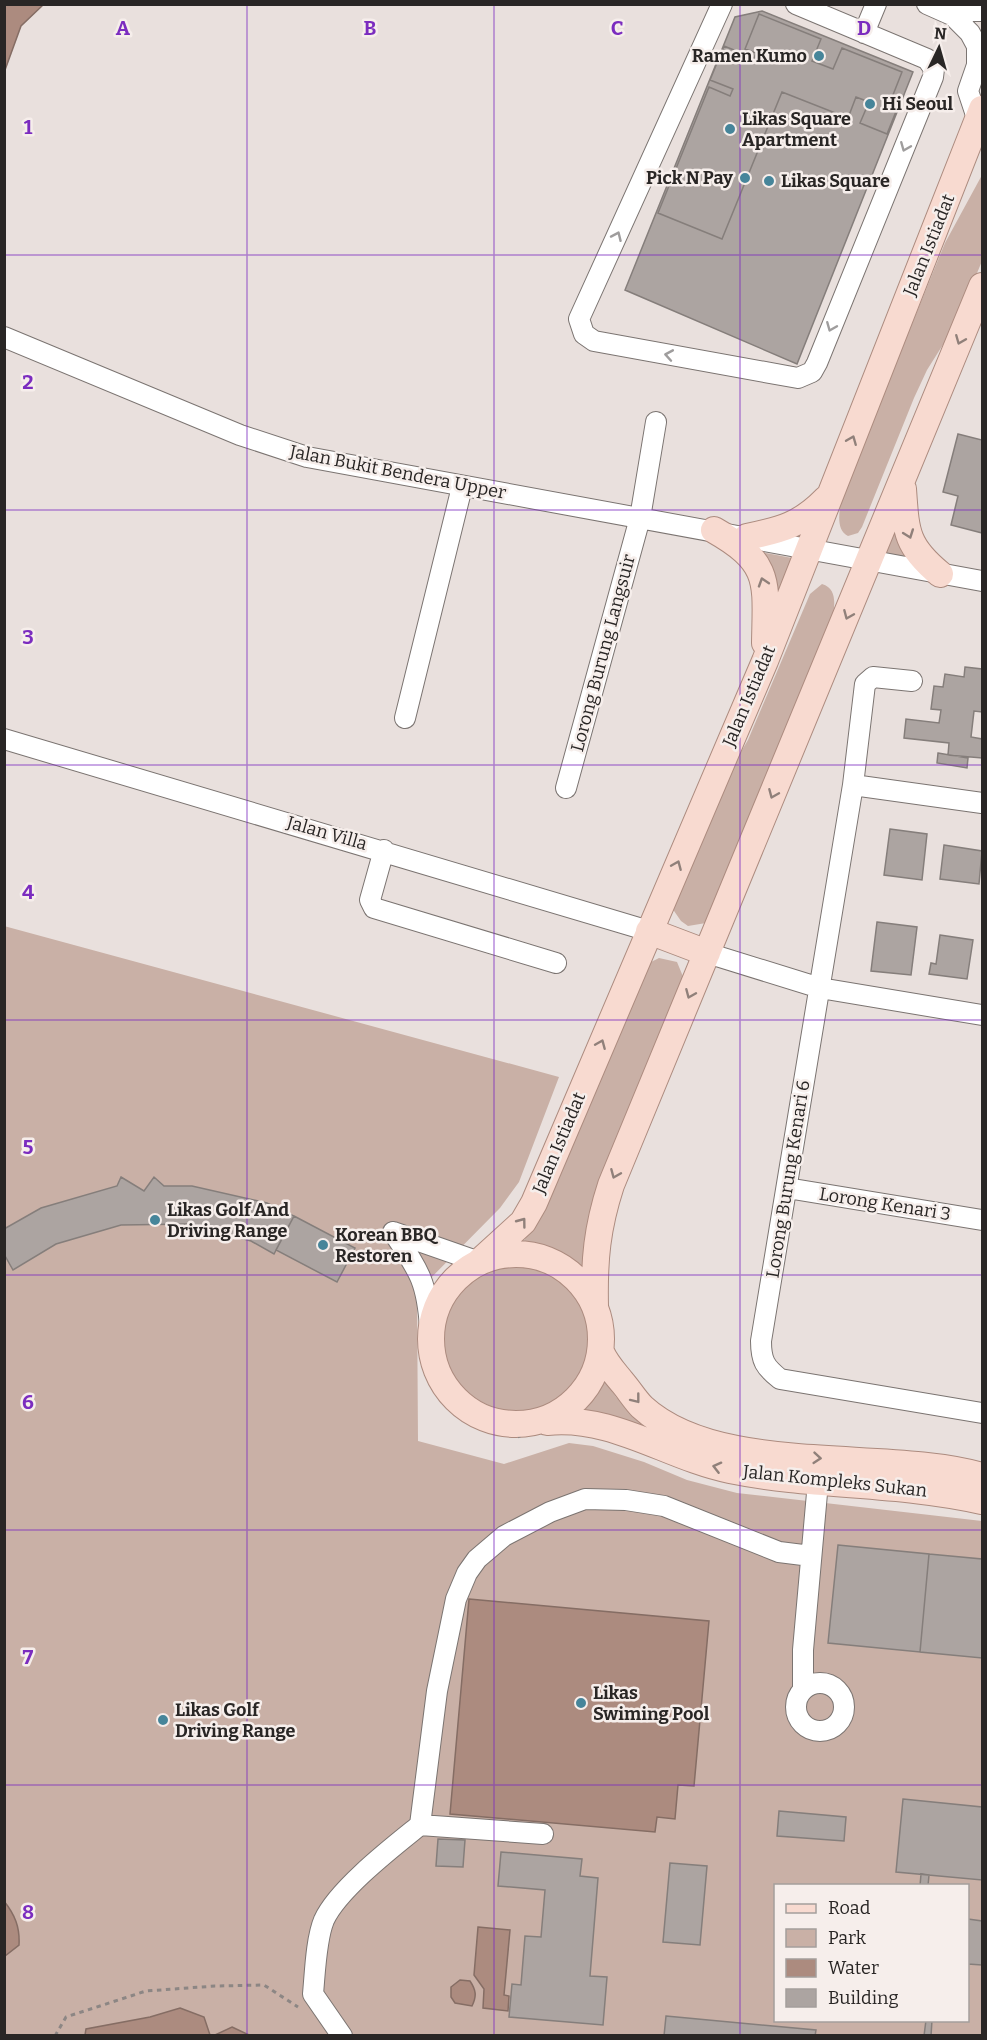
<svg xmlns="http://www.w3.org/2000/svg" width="987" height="2040" font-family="Bitter,serif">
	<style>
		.green { fill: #c9b0a6; fill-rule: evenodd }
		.water { fill: #ac8b7f; stroke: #856d64; stroke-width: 1.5 }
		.building { fill: #aca4a1; stroke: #857e7b; stroke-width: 1.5 }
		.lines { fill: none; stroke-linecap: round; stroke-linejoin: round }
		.minor-casing { stroke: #7b7471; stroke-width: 22 }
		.major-casing { stroke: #ac8b7f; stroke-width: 28 }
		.path { stroke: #8c8684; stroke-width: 3; stroke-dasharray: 4.5 4.5; stroke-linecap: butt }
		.minor { stroke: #fff; stroke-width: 20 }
		.major { stroke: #f8dad0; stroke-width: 26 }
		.oneway { stroke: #9f9d9d }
		.oneway2 { stroke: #90807a }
		.grid { fill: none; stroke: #7b2cbf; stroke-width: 1.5; stroke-opacity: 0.55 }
		.poi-dot { fill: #46859a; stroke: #f6eeeb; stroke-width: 2 }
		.labels { text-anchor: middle; stroke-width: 5; stroke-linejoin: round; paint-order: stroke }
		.poi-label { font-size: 18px; font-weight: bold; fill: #292625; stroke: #f6eeeb; text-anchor: start }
		.street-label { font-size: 18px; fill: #292625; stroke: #f6eeeb }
		.grid-label { font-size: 20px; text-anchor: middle; font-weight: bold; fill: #7b2cbf; stroke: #f6eeeb; stroke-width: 5; stroke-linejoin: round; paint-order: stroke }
	</style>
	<rect width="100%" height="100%" fill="#e9e0dd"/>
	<path class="green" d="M982,175V261L956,324L927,370L914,398L862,527L858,533L848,536C835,529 840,511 841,498L945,243Z
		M896,524L917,560L884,555Z
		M750,550L792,558L771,610Z
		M822,584C839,589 834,608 832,622L706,923L688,926L681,921L672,908L714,797L748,740L810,594Z
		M4,926L559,1077L519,1182L500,1208L417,1292L418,1441L504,1464L569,1443L593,1446L644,1462L687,1480L737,1493L982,1521V2035H5ZM776,1886H968V2020H776Z
		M659,958L677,962L684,979L587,1233L583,1270L559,1251L523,1242L546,1207L647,964Z
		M442 1336a75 75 0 1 1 150 0a75 75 0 1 1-150 0Z
		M602,1377L616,1397L639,1416L972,1483L787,1471L575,1409L587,1398Z"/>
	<path class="water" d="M5,4L43,5L21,26L5,70Z
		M469,1599L709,1621L694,1786L678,1785L675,1819L657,1817L655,1832L450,1814Z
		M4,1901C15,1915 20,1927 19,1945L5,1956Z
		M478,1927L510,1930L504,1995L509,1996L508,2011L483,2008L484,1989L474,1975Z
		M460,1980L470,1981C476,1990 477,1996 472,2006L455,2003L451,1997V1987Z
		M180,2008L204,2017L210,2035H85L86,2029L150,2017Z
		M232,2027L249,2035H215Z"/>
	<path class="building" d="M762,11L913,72L797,364L625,290L735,17Z
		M759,14L821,39L812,61L833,69L842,48L902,72L891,100L899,104L887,134L860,123L869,102L856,97L848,118L782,92L722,239L658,213L709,87L730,96L733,89L710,80L724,46L754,58L756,53L745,49Z
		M958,434L982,440V533L951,525L958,496L943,492Z
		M965,667L982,669V712L974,711L971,737L982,739V758L948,755L949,743L904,738L906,719L939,723L941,710L931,709L934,686L943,687L945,674L964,677Z
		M938,753L968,758L967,768L937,763Z
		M890,829L927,834L922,880L884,875Z
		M944,845L982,851L979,884L940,879Z
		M877,922L917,927L911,975L871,971Z
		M940,935L973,940L967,979L929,974L931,963L936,964Z
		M121,1177L144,1191L154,1177L164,1186H192L267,1203L294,1216L274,1254L251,1241L189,1224L121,1225L56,1244L13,1270L4,1254V1229L41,1208L117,1186Z
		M294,1216L355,1248L337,1282L276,1250Z
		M838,1545L929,1554L920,1652L828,1643Z
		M929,1554L982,1559V1658L920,1652Z
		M903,1799L982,1807V1880L896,1872Z
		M779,1811L846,1817L844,1841L777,1836Z
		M438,1839L465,1840L463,1867L436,1866Z
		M501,1852L582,1859L580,1876L598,1878L590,1976L607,1977L603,2025L509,2017L512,1984L521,1985L525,1936L541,1937L545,1890L498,1886Z
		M670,1863L707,1866L700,1945L663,1942Z
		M921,1874L929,1875L928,1886H920Z
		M968,1919L982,1921V1965L968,1964Z
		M666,2016L816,2030L815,2036H664Z
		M926,2020H932L931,2036H924Z"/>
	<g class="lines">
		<defs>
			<path id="minor" d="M722,4L579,319L584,334L594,341L798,378L812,372L817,363L933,77L934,69L927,59L796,4
				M927,4L963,20
				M948,11H982
				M953,16L970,33L977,46V65L968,91L978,121
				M864,33L876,4
				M4,337L240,435L307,457L982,581
				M912,681L873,677L865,684L853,785L761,1341C761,1361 765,1367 780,1379L982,1413
				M405,718L462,487
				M4,739L649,931
				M853,785L982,803
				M566,788L640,518L656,422
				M384,850L370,900L374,908L556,963
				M707,953L820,988L982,1015
				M787,1188L982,1220
				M393,1232C419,1271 427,1281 430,1328
				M393,1232L479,1262
				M796 1707a24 24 0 1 1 48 0a24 24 0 1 1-48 0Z
				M803,1689V1650L818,1482
				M420,1825L543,1834
				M342,2036L313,1994C315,1973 316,1939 324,1920C338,1889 394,1846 420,1825L437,1691L456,1599L467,1573L477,1559L504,1536L550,1512L585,1499L626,1500L664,1506L779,1552L811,1556"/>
			<path id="major" d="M903,489C906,532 906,546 940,574
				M714,530C772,563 766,582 765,643
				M747,537C781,530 801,525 826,499
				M649,931L707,953
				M431 1339a85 85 0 1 1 170 0a85 85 0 1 1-170 0Z
				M479,1262L523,1222L534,1203L765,661L982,109
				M595,1306C594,1260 597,1228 611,1185L982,286
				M601,1352C606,1364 614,1372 622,1382C629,1390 635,1400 642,1407C719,1478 886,1448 982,1476
				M547,1422C613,1415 667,1457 730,1470C813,1487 899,1482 982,1501"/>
		</defs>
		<use href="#minor" class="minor-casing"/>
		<use href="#major" class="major-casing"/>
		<path class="path" d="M515,1425L521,1441
			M55,2036L66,2017L146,1991L215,1986L264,1985L298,2007"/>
		<use href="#minor" class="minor"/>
		<use href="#major" class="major"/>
	</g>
	<defs><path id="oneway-chevron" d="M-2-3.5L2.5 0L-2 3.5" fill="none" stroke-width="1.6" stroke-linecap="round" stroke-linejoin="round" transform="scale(1.5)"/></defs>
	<g class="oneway">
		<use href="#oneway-chevron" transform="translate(905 147) rotate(112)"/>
		<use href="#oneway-chevron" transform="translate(617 236) rotate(-66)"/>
		<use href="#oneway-chevron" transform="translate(831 327) rotate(112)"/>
		<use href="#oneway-chevron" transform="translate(669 355) rotate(-170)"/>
	</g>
	<g class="oneway2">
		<use href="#oneway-chevron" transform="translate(960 340) rotate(112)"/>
		<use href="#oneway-chevron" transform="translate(852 440) rotate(-68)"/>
		<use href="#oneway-chevron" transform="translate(909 534) rotate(70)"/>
		<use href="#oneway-chevron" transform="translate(763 582) rotate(-108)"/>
		<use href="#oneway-chevron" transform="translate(848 615) rotate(113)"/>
		<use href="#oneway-chevron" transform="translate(773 794) rotate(113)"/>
		<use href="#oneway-chevron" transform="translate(677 865) rotate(-67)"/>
		<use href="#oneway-chevron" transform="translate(690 994) rotate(113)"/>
		<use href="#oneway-chevron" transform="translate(601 1044) rotate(-67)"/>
		<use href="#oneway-chevron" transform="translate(615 1174) rotate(113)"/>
		<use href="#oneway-chevron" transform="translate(522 1222) rotate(-53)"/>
		<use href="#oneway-chevron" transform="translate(636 1399) rotate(52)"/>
		<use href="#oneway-chevron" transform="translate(817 1458) rotate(5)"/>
		<use href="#oneway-chevron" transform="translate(717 1467) rotate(-166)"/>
	</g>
	<path class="grid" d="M247,4V2036M494,4V2036M740,4V2036M4,255H982M4,510H982M4,765H982M4,1020H982M4,1275H982M4,1530H982M4,1785H982"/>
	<g class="poi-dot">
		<circle cx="819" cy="56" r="6"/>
		<circle cx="870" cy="104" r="6"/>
		<circle cx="730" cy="129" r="6"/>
		<circle cx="745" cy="178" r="6"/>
		<circle cx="769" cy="181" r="6"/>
		<circle cx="155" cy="1220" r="6"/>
		<circle cx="323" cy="1245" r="6"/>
		<circle cx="581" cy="1703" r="6"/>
		<circle cx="163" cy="1720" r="6"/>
	</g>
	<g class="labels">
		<g class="poi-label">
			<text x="807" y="62" text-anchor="end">Ramen Kumo</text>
			<text x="882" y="110">Hi Seoul</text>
			<text x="742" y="125">Likas Square<tspan x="742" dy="21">Apartment</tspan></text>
			<text x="733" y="184" text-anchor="end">Pick N Pay</text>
			<text x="781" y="187">Likas Square</text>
			<text x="167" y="1216">Likas Golf And<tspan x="167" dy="21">Driving Range</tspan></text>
			<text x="335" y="1241">Korean BBQ<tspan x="335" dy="21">Restoren</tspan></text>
			<text x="593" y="1699">Likas<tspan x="593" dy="21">Swiming Pool</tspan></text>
			<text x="175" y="1716">Likas Golf<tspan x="175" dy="21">Driving Range</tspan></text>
		</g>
		<g class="street-label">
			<text transform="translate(929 245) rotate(-68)" y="6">Jalan Istiadat</text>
			<text transform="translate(398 472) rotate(11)" y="6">Jalan Bukit Bendera Upper</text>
			<text transform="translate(603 653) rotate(-75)" y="6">Lorong Burung Langsuir</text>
			<text transform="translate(749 696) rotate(-67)" y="6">Jalan Istiadat</text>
			<text transform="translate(327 833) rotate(16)" y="6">Jalan Villa</text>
			<text transform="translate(559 1143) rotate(-67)" y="6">Jalan Istiadat</text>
			<text transform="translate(788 1179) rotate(-81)" y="6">Lorong Burung Kenari 6</text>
			<text transform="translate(885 1204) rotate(9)" y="6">Lorong Kenari 3</text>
			<text transform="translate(835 1481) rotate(6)" y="6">Jalan Kompleks Sukan</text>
		</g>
	</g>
	<g class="grid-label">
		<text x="123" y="35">A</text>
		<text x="370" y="35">B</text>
		<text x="617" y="35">C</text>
		<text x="864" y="35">D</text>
		<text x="28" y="134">1</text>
		<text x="28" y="389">2</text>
		<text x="28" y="644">3</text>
		<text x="28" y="899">4</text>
		<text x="28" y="1154">5</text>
		<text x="28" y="1409">6</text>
		<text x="28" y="1664">7</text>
		<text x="28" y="1919">8</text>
	</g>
	<rect width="987" height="2040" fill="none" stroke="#292625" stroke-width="12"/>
	<rect x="774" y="1884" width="195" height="138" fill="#f6eeeb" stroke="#a49e9c" stroke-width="1.5"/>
	<rect x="786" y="1904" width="30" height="9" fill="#f8dad0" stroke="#a49e9c" stroke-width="1.5"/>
	<text x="828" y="1914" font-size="18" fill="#292625">Road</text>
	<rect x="786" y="1929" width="30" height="18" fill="#c9b0a6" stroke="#a49e9c" stroke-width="1.5"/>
	<text x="828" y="1944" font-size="18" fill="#292625">Park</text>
	<rect x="786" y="1959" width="30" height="18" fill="#ac8b7f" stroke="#a49e9c" stroke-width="1.5"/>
	<text x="828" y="1974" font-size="18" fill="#292625">Water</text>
	<rect x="786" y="1989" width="30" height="18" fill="#aca4a1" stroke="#a49e9c" stroke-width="1.5"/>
	<text x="828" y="2004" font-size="18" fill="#292625">Building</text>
	<g transform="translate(939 48) rotate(5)" stroke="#f6eeeb" stroke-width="4.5" paint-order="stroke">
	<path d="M0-4.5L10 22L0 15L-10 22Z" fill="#292625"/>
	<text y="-9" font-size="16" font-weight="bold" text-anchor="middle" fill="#292625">N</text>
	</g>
</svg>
